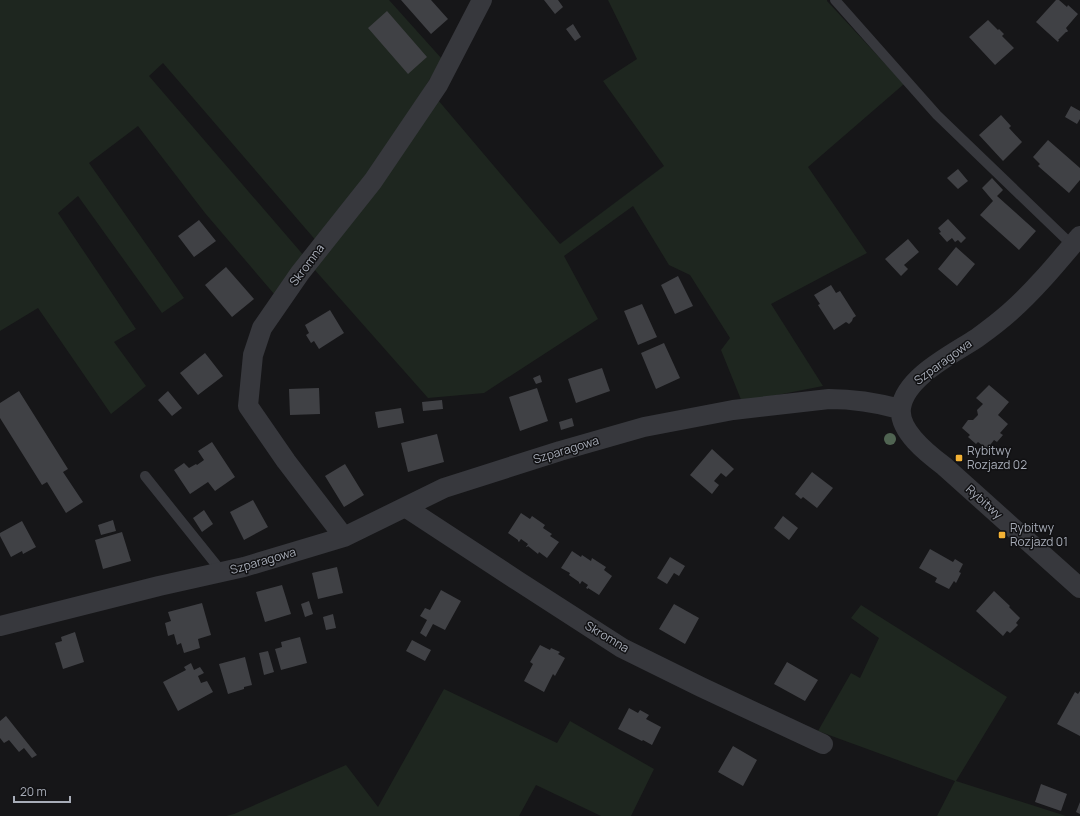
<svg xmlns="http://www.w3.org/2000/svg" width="1080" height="816" font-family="Manrope,sans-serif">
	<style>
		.green { fill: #1e261f }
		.building { fill: #404145 }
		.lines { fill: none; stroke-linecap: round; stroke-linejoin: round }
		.service { stroke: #37383d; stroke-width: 10 }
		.minor { stroke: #37383d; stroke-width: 20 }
		.tree { fill: #506452 }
		.poi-dot { fill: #f2b134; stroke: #111113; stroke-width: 1.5 }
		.labels { text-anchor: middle; stroke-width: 3; stroke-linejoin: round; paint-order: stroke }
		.street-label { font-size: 12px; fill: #a8adb8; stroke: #111113 }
		.poi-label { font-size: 12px; fill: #a8adb8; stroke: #111113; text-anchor: start }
	</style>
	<rect width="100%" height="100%" fill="#161618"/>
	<path class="green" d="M0,0H389L442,59L380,161L318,243L163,63L149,76L305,257L275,295L205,213L138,126L89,163L184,298L162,313L78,196L58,213L136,329L114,342L146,386L111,414L38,308L0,331Z
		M608,0H827V1L904,84L808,167L867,253L771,304L823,386L742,402L721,350L730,338L690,275L669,265L633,206L564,256L598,319L484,393L428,398L314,269L438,100L560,244L664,166L603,81L637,59Z
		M861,605L1007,697L956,781L1066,816H937L955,781L818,731L851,673L860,678L879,638L851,618Z
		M444,689L557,743L570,721L654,769L631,816H601L536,785L519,816H226L234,814L346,765L378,807Z"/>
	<path class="building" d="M401,0H431L448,19L431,34Z
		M544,0H558L563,7L555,14Z
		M1056,0H1059L1067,7L1068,5L1078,14L1066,28L1068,31L1067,32H1066L1058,40H1059L1058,42L1036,22Z
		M387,11L427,57L408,74L368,28Z
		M988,20L998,30L999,29L1004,34L1002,36L1014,48L995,65L969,37Z
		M573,24L581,37L575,41L566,29Z
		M1071,106L1080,111V119L1077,124L1065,117Z
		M1001,115L1011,126L1009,128L1022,142L1003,161L979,135Z
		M1048,140L1080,168V180L1069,193L1038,166L1040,164L1033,157Z
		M958,169L968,181L958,189L947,178Z
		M992,178L1003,190L997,196L1036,231L1019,250L980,215L993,201L982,188Z
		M948,219L966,238L961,243L958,240L955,242L952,238L947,242L939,233L941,232L938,228Z
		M199,220L216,241L194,257L178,236Z
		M908,239L919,252L904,265L908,269L901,276L885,259Z
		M956,247L975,264L957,286L938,269Z
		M226,267L254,299L232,317L205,285Z
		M678,276L693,306L675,314L661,285Z
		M831,285L836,293L840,291L856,316L853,318L852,321L849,324L846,322L834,330L818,305L820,304L814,295Z
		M642,304L657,337L638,345L624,311Z
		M330,310L344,333L319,349L314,341L311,343L306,335L309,333L305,325Z
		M664,343L680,378L656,389L641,353Z
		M205,353L223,376L198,395L180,373Z
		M602,368L610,391L576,403L568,379Z
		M540,375L542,382L536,384L533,378Z
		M989,385L1009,402L998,415L1008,424L1000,433L1003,435L997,442L994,440L987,449L978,442L976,444L968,437L970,435L962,428L968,420H973L978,415L977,410L983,404L976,398Z
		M319,388L320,414L290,415L289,389Z
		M537,388L548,421L520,431L509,397Z
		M19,391L68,469L63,472L83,502L66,513L47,482L42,485L0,418V403Z
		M168,391L182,408L172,416L158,400Z
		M442,400L443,409L423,411L422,402Z
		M401,408L404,423L378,428L375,412Z
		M572,418L574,426L561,430L559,422Z
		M437,434L444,462L408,472L401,443Z
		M212,442L235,477L215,491L208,482L190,494L174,470L184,463L189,468L196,464L197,465L204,460L198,451Z
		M712,449L734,469L726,477L721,473L714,481L719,485L712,494L690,475Z
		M345,464L364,495L344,507L325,476Z
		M812,472L833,488L817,508L803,497L801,499L795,494Z
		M253,500L268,527L244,540L230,512Z
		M204,510L213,524L202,532L193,518Z
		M521,513L530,519L532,516L545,525L543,528L552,534L550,536L559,542L547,558L539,552L538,554L528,546L527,547H526L528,544L521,539L519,542L518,541V540L508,533Z
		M783,516L798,528L789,540L774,528Z
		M113,520L116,531L101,535L98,525Z
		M22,521L36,547L23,554L22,551L11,557L0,536V533Z
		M122,532L131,561L103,569L95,540Z
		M930,549L953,562L955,559L963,564L959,572L961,573L956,583L954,581L949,589L935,582L937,578L919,568Z
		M572,551L581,557L582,555L591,561L592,558L606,567L604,570L612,576L599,595L588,588V589L586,588L588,585L582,581L580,584L579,583V582L569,575L570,573L561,568Z
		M670,557L685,566L679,576L674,573L667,584L657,578Z
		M337,567L343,593L318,599L312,573Z
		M282,585L291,614L265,622L256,592Z
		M441,590L461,601L445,630L433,624L426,637L420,633L427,620L420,616L425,608L430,610Z
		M994,591L1010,606L1009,607L1020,618L1016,623L1018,625L1010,633L1007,631L1003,636L976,611Z
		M309,601L313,614L305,617L301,604Z
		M202,603L211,635L198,639L200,648L184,653L181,643L177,645L174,634L168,636L165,623L171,621L168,612Z
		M674,604L699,618L685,644L659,629Z
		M333,614L336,628L326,630L323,617Z
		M75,632L84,662L63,669L55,643L62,641L61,637Z
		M300,637L307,663L281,670L275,649L282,647L281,642Z
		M412,640L431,650L425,661L406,651Z
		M540,645L550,650L551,648L560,652L558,654L565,658L555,676L553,674L544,692L524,681L533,664L530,662Z
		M268,651L274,672L264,675L259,653Z
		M245,657L252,685L244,687V689L228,694L219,664Z
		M787,662L818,680L805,701L774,684Z
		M191,663L194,670L200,667L204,673L198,676L201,683L207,681L213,692L178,711L163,682L186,670L184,667Z
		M1080,691V736L1057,724L1075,692L1078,694Z
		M629,708L638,713L640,710L649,715L646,719L661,727L652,745L643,740L642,741L618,729Z
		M6,716L37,755L32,758L24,748L19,752L9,740L4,743L0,738V721Z
		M733,746L757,760L743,786L718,772Z
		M1041,784L1067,794L1061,811L1035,802Z
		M1080,802V814L1076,812Z"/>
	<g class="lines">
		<path class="service" d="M835,0L937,115L1072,245
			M145,476L222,572"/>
		<path class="minor" d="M1080,236C1058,262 1036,289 1010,312C1000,321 988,330 977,338C953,354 905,377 901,408C898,431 928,454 944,466L1080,588
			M405,507L518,581L622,648L701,687L823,744
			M344,537L286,461L248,406L253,355L262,328L300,273L373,181L438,85L482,0
			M0,626L159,586L244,567L344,537L444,488L560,451L644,427L733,410L829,399C853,399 878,403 900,409"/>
	</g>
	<circle class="tree" cx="890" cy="439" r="6"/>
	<g class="poi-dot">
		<rect x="955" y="454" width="8" height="8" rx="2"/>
		<rect x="998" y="531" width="8" height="8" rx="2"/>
	</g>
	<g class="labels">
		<g class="street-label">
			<text transform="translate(307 265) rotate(-53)" y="4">Skromna</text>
			<text transform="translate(943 362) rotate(-36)" y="4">Szparagowa</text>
			<text transform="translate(566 450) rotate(-17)" y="4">Szparagowa</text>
			<text transform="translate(984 502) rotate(42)" y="4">Rybitwy</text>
			<text transform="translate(263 561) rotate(-16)" y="4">Szparagowa</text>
			<text transform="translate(607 637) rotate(31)" y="4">Skromna</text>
		</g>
		<g class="poi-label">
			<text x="967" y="455">Rybitwy<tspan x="967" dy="14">Rozjazd 02</tspan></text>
			<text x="1010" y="532">Rybitwy<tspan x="1010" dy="14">Rozjazd 01</tspan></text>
		</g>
	</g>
	<path d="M14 796v6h56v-6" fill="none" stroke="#a8adb8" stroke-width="2"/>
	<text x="20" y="796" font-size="12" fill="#a8adb8" stroke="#111113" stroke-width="3" paint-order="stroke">20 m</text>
</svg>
